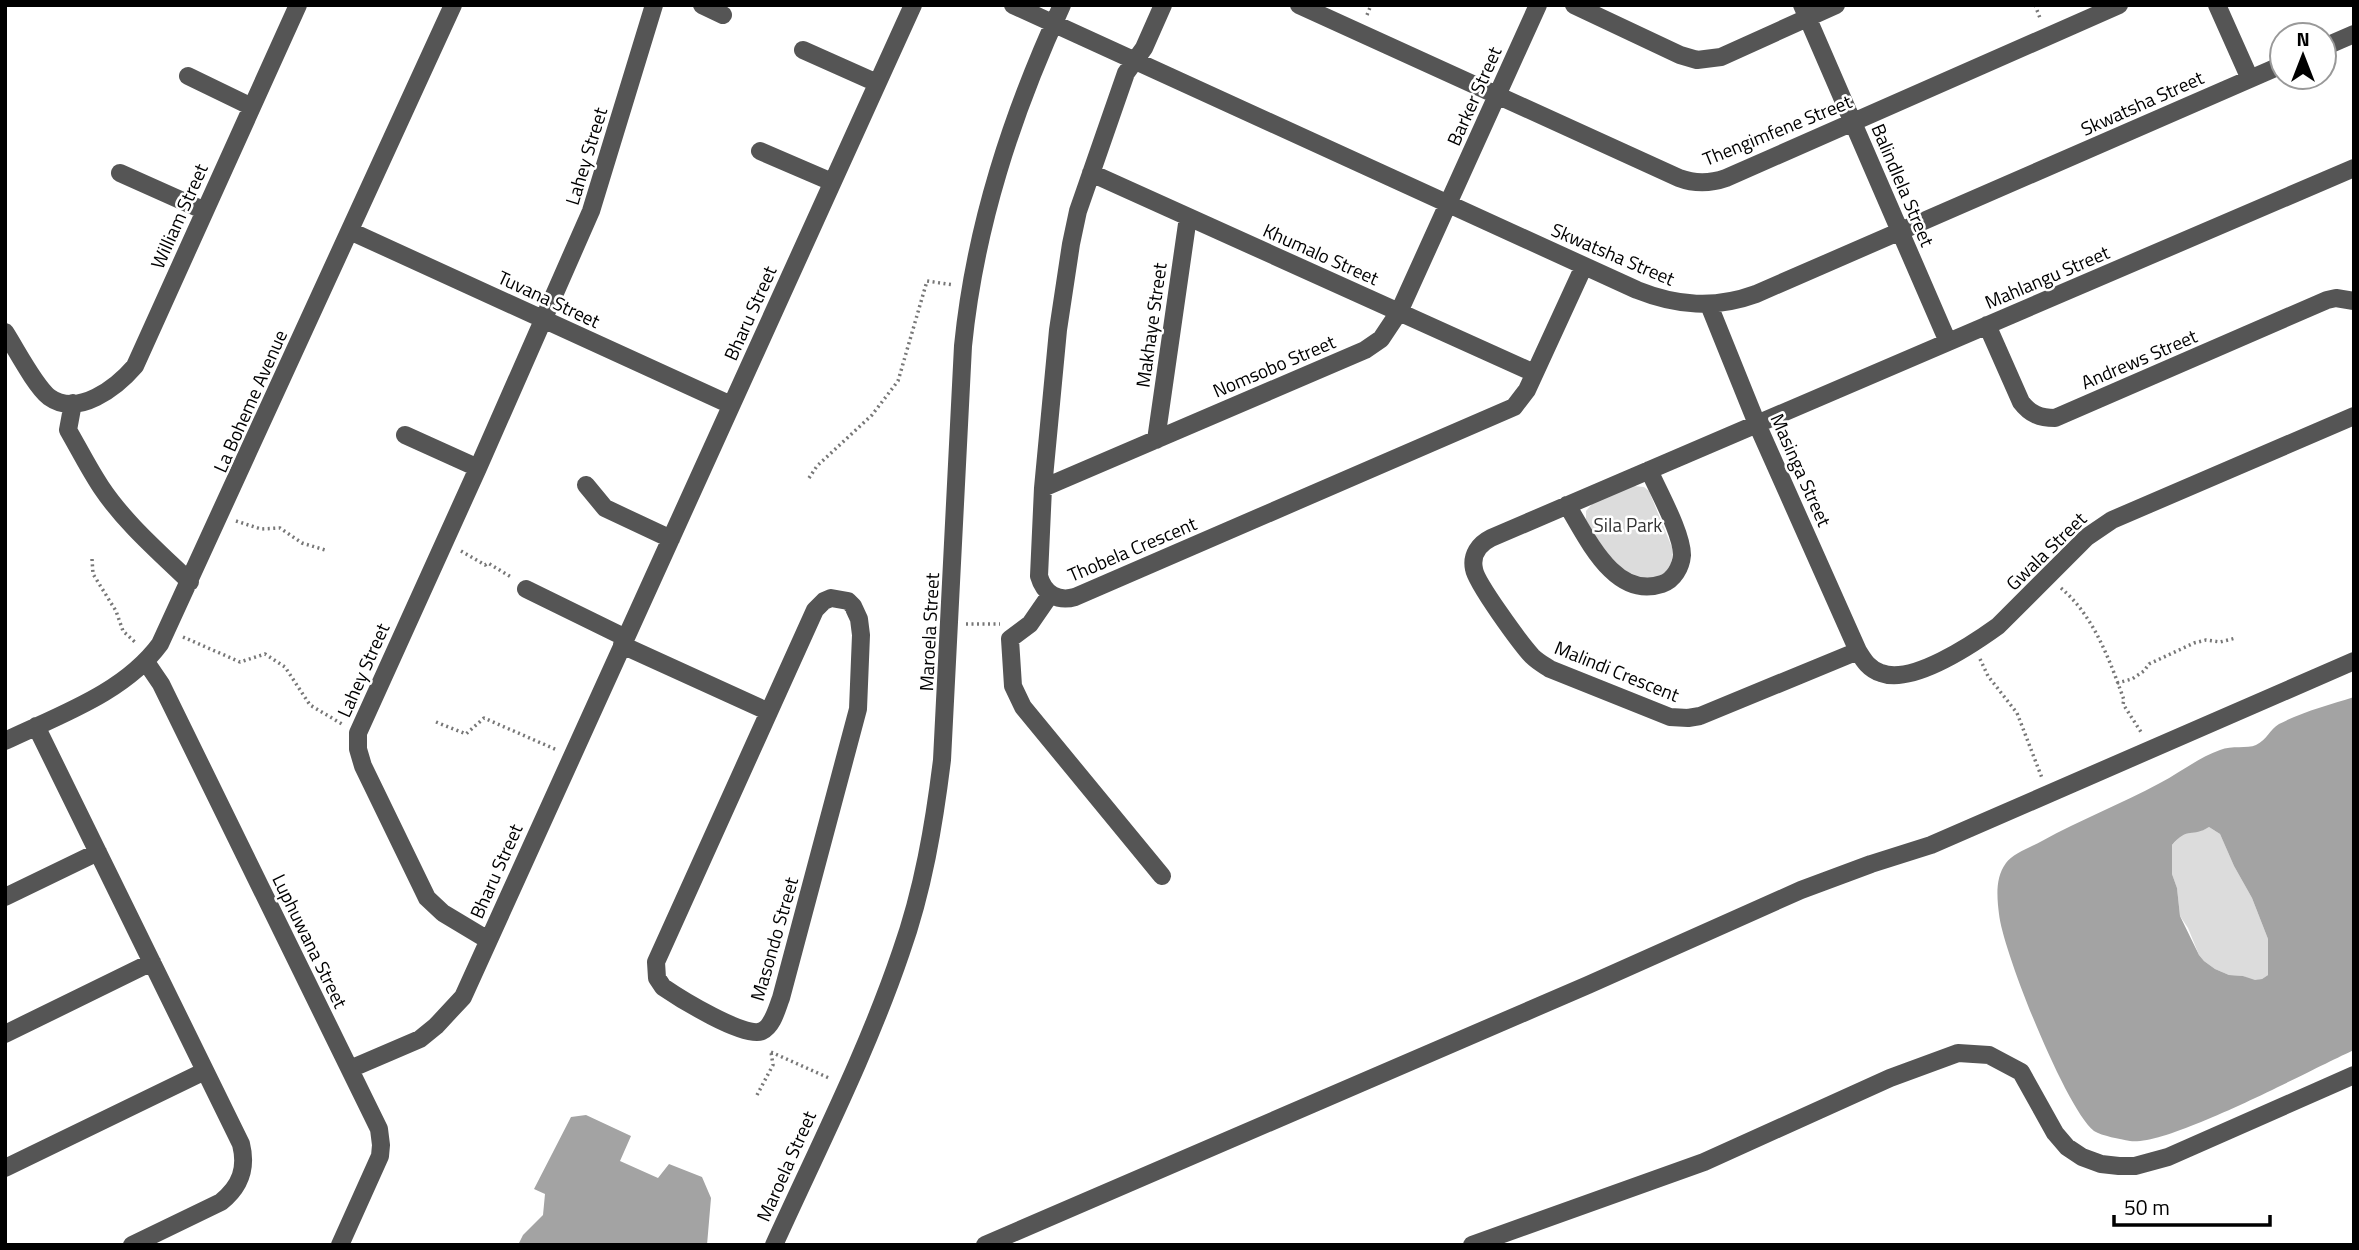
<svg xmlns="http://www.w3.org/2000/svg" width="2359" height="1250" font-family="'Titillium Web',sans-serif">
	<style>
		.green { fill: #dcdcdc }
		.water { fill: #a3a3a3; fill-rule: evenodd }
		.lines { fill: none; stroke-linecap: round; stroke-linejoin: round }
		.path { stroke: #777; stroke-width: 3.5; stroke-dasharray: 2 3.5; stroke-linecap: butt }
		.minor { stroke: #555; stroke-width: 18 }
		.labels { text-anchor: middle; stroke-width: 5; stroke-linejoin: round; paint-order: stroke }
		.street-label { font-size: 19px; fill: #000; stroke: #fff }
		.park-label { font-size: 19px; fill: #333; stroke: #fff }
	</style>
	<rect width="100%" height="100%" fill="#fff"/>
	<path class="green" d="M1633,486L1644,487L1649,491L1673,550L1671,566L1660,577L1643,578L1625,571L1610,559L1586,520V511L1593,503Z
		M2209,827L2220,834L2234,866L2252,898L2268,939V975L2262,979L2254,981L2243,976L2229,975L2215,969L2204,961L2199,955L2188,928L2180,916L2177,888L2172,874V845L2182,834L2203,830Z"/>
	<path class="water" d="M2354,697V1050C2312,1069 2167,1147 2130,1141C2120,1139 2102,1136 2094,1131C2066,1109 2003,952 1999,914C1997,897 1995,878 2006,863C2012,854 2031,847 2042,841C2080,820 2121,804 2160,783C2181,772 2198,758 2220,750C2232,745 2247,749 2256,745C2267,740 2270,729 2279,724C2302,712 2329,705 2354,697ZM2209,827L2220,834L2234,866L2252,898L2268,939V975L2262,979L2255,980L2243,976L2229,975L2215,969L2204,961L2199,955L2180,916L2177,888L2172,874V845C2188,826 2192,838 2209,827Z
		M586,1115L631,1136L620,1161L658,1178L669,1164L702,1177L711,1198L707,1245H518L523,1235L543,1215L545,1194L534,1189L571,1117Z"/>
	<g class="lines">
		<path class="path" d="M2035,5L2040,18
			M1367,15L1371,5
			M809,478L817,466L872,415L898,381L927,281L954,285
			M236,521L261,529L280,528L302,543L325,550
			M461,551L485,565L488,563L511,577
			M92,559L93,574L116,611L123,631L137,644
			M2061,588C2094,616 2110,661 2124,700L2123,704L2141,732
			M966,624H1000
			M183,637L240,662L265,654L285,667L310,705L342,724
			M1980,659L1988,676L2017,713L2042,778
			M2117,683L2132,679L2144,671L2149,664L2194,643L2206,640L2220,642L2236,638
			M436,722L466,734L484,718L557,750
			M771,1052L829,1078
			M757,1095L773,1065L771,1052"/>
		<path class="minor" d="M702,5L723,15
			M1013,5L1637,290C1677,306 1715,309 1756,294L2282,65
			M1163,5L1144,48L1126,73L1078,211L1071,244L1058,330L1043,488L1039,576C1044,594 1058,602 1075,597L1514,407L1527,390L1584,266
			M1299,5L1679,178C1695,184 1709,184 1726,178L2119,5
			M1574,5L1680,55L1697,60L1721,57L1836,5
			M1802,5L1948,342
			M2217,5L2250,79
			M2324,47L2354,34
			M803,50L877,83
			M188,76L252,107
			M760,151L832,182
			M120,173L205,211
			M1091,173L1534,373
			M350,231L731,405
			M1709,305L1757,424L1858,651C1864,661 1869,669 1881,673C1912,685 1973,644 1998,626L2087,537L2112,520L2354,416
			M1987,325L2021,402C2030,414 2040,418 2055,418L2327,300L2336,298L2354,301
			M5,332C16,349 35,386 49,397C78,418 117,387 135,366L298,5
			M73,403L68,430C79,449 89,469 101,487C125,523 159,552 190,582
			M405,435L478,468
			M1156,440L1188,217
			M586,485L605,508L671,539
			M1043,488L1365,350L1381,339L1399,312L1538,5
			M1567,505C1587,537 1614,600 1662,584C1674,580 1681,567 1682,555C1682,533 1658,491 1649,470
			M526,589L626,638
			M1050,595L1030,624L1010,639L1013,686L1023,707L1162,876
			M831,598L848,601L853,606L859,619L861,635L858,709L781,998C777,1008 773,1026 762,1031C745,1039 679,998 663,987L657,978L656,962L815,610L824,601Z
			M622,645L769,712
			M1858,651L1700,716L1688,718L1670,717L1550,669C1544,665 1538,662 1532,656C1521,644 1476,583 1474,569C1471,555 1479,544 1491,538L2354,168
			M146,662L161,684L379,1129L381,1145L380,1156L340,1245
			M36,726L241,1144C247,1168 241,1186 221,1202L132,1245
			M5,741C59,715 124,693 160,644L453,5
			M5,897L98,852
			M488,940L443,913L427,898L363,766L358,749V733L478,468L591,211L654,5
			M5,1034L152,962
			M350,1069L420,1039L436,1026L463,997L913,5
			M5,1168L205,1071
			M774,1245C818,1148 867,1052 901,952C923,890 934,825 942,760L963,346C975,226 1012,114 1062,5
			M985,1245L1588,985L1801,890L1871,864L1931,845L2354,661
			M1472,1245L1704,1162L1890,1078L1958,1053L1989,1055L2021,1072L2055,1133L2067,1147L2082,1157L2101,1164L2119,1166H2135L2168,1157L2354,1075"/>
	</g>
	<g class="labels">
		<g class="street-label">
			<text transform="translate(1474 96) rotate(-66)" y="7">Barker Street</text>
			<text transform="translate(2142 103) rotate(-24)" y="7">Skwatsha Street</text>
			<text transform="translate(1777 130) rotate(-22)" y="7">Thengimfene Street</text>
			<text transform="translate(586 156) rotate(-73)" y="7">Lahey Street</text>
			<text transform="translate(1903 185) rotate(67)" y="7">Balindlela Street</text>
			<text transform="translate(179 216) rotate(-66)" y="7">William Street</text>
			<text transform="translate(1321 254) rotate(24)" y="7">Khumalo Street</text>
			<text transform="translate(1613 254) rotate(23)" y="7">Skwatsha Street</text>
			<text transform="translate(2047 277) rotate(-23)" y="7">Mahlangu Street</text>
			<text transform="translate(549 299) rotate(25)" y="7">Tuvana Street</text>
			<text transform="translate(750 313) rotate(-66)" y="7">Bharu Street</text>
			<text transform="translate(1151 325) rotate(-82)" y="7">Makhaye Street</text>
			<text transform="translate(2139 359) rotate(-23)" y="7">Andrews Street</text>
			<text transform="translate(1274 366) rotate(-23)" y="7">Nomsobo Street</text>
			<text transform="translate(250 401) rotate(-66)" y="7">La Boheme Avenue</text>
			<text transform="translate(1801 470) rotate(66)" y="7">Masinga Street</text>
			<text transform="translate(1132 549) rotate(-23)" y="7">Thobela Crescent</text>
			<text transform="translate(2046 551) rotate(-44)" y="7">Gwala Street</text>
			<text transform="translate(929 632) rotate(-87)" y="7">Maroela Street</text>
			<text transform="translate(363 670) rotate(-66)" y="7">Lahey Street</text>
			<text transform="translate(1617 671) rotate(22)" y="7">Malindi Crescent</text>
			<text transform="translate(496 871) rotate(-66)" y="7">Bharu Street</text>
			<text transform="translate(774 939) rotate(-74)" y="7">Masondo Street</text>
			<text transform="translate(310 941) rotate(64)" y="7">Luphuwana Street</text>
			<text transform="translate(786 1166) rotate(-66)" y="7">Maroela Street</text>
		</g>
		<g class="park-label">
			<text x="1628" y="532">Sila Park</text>
		</g>
	</g>
	<rect width="2359" height="1250" fill="none" stroke="#000000" stroke-width="14"/>
	<g transform="translate(2303 56)"><circle r="33" fill="#ffffff" stroke="#999999" stroke-width="2"/>
	<path d="M0-5L12 26L0 18L-12 26Z" fill="#000000"/>
	<text y="-10" font-size="19" font-weight="bold" text-anchor="middle" fill="#000000">N</text>
	</g>
	<path d="M2114 1215v10h156v-10" fill="none" stroke="#000000" stroke-width="3.5"/>
	<text x="2124" y="1215" font-size="21" fill="#000000" stroke="#ffffff" stroke-width="5" paint-order="stroke">50 m</text>
</svg>
